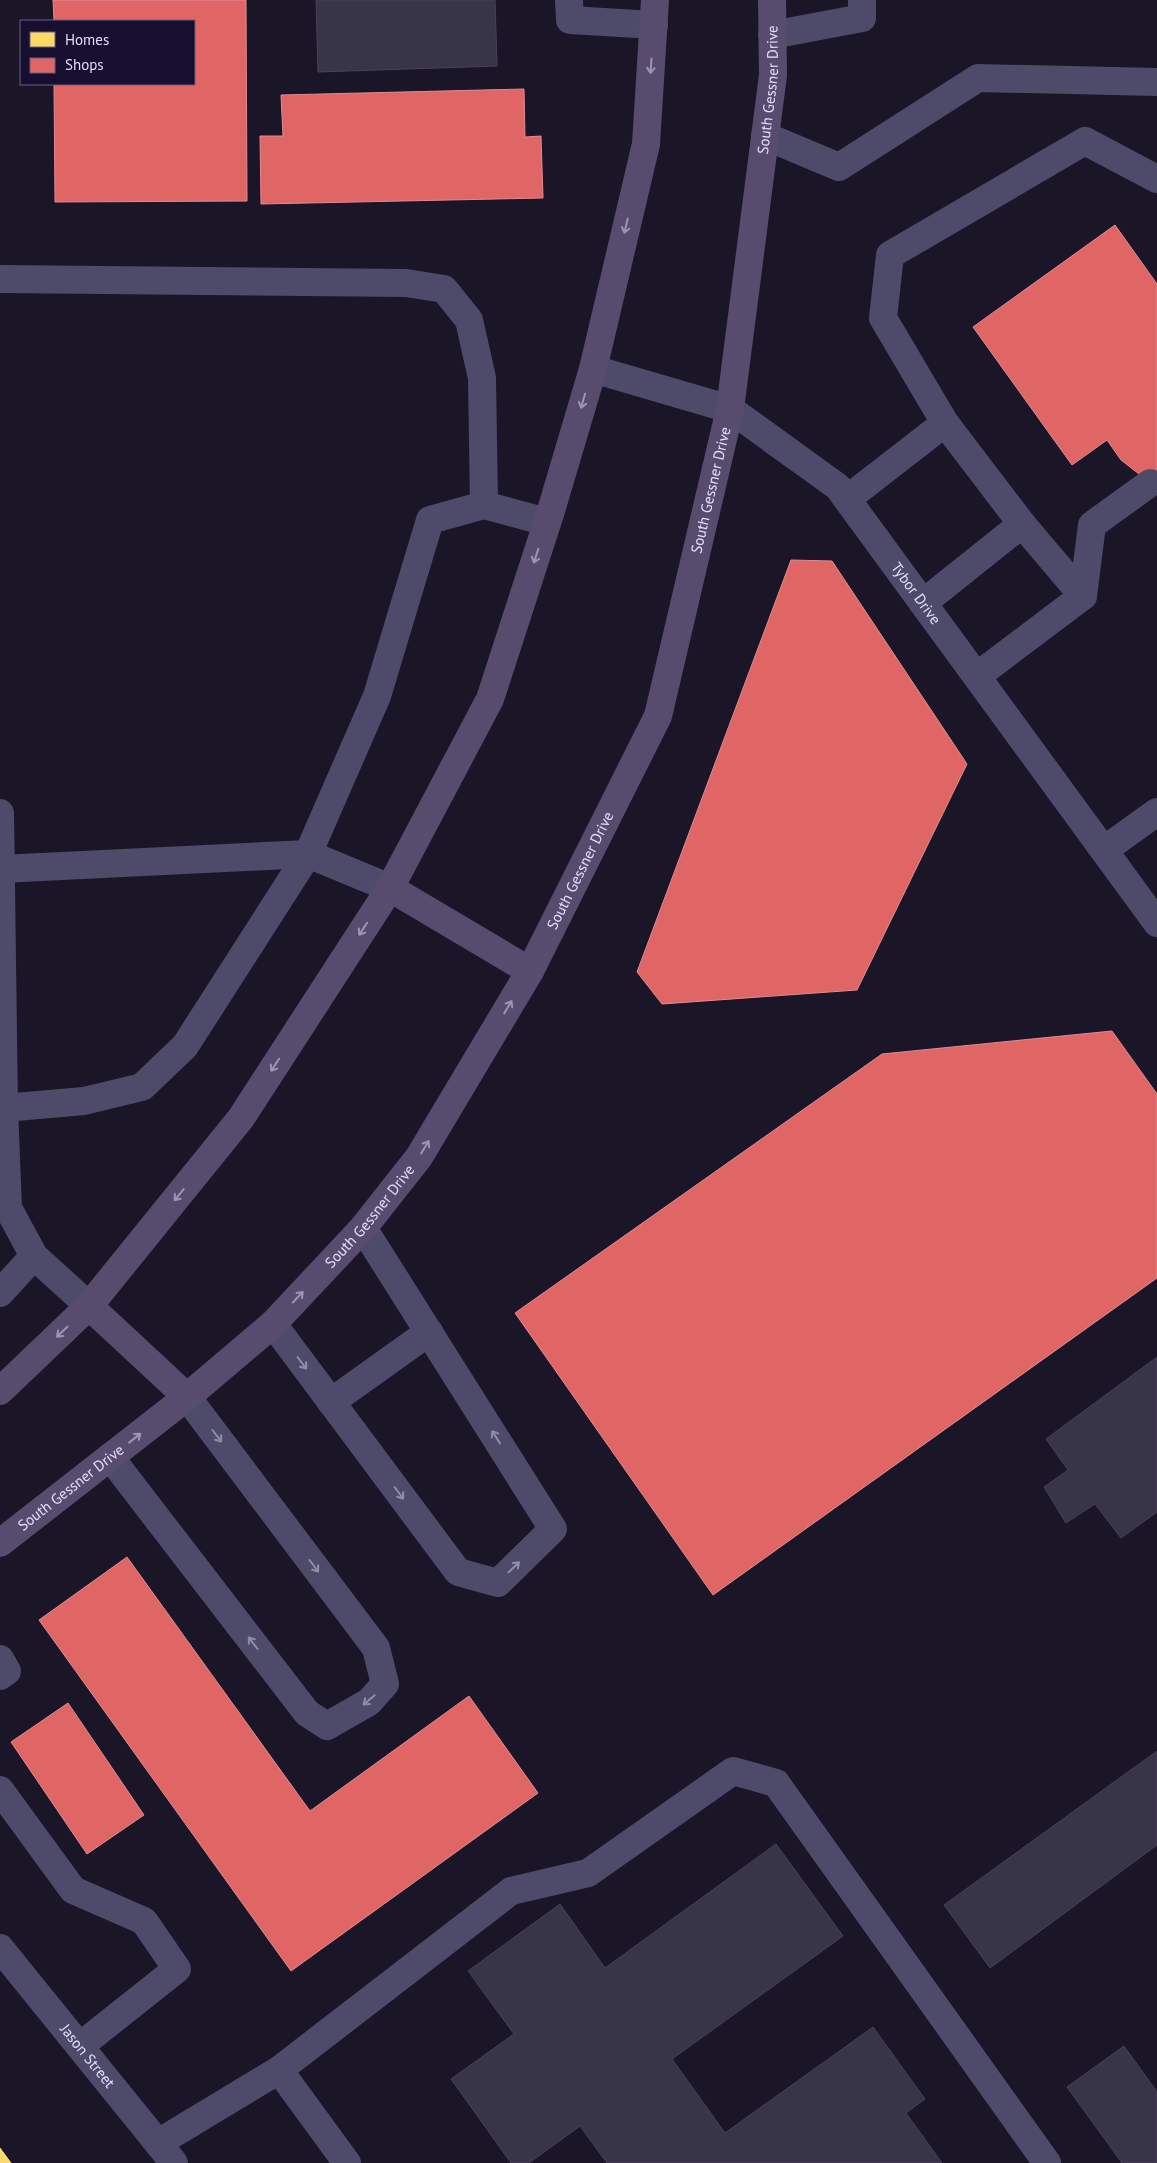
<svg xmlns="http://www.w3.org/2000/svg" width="1157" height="2163" font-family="'PT Sans',sans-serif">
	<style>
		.homes { fill: #ffd966; stroke: #f7da94 }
		.shops { fill: #e06666; stroke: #e18a94 }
		.building { fill: #393549; stroke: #47415b }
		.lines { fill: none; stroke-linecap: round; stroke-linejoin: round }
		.minor { stroke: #4d4b69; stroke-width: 28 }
		.major { stroke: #574c6d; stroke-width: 28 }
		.oneway { stroke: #9d94b6 }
		.oneway2 { stroke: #908dac }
		.labels { text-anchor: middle; stroke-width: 5; stroke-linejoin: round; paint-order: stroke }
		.street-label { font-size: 15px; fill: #e3ddff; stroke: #160f2f }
	</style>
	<rect width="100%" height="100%" fill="#1a1628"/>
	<path class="homes" d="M0,2148L11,2163H0Z"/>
	<path class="shops" d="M53,0H246L247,201L55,202L54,84H194V21H54Z
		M524,89L525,137L541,136L543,198L261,204L260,136H283L281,95Z
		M1115,225L1157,284V488L1121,460L1107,440L1072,465L973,327Z
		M791,560L832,561L967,764L857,990L662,1004L637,972Z
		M1112,1031L1157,1094V1278L713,1595L515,1313L882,1054Z
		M127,1557L310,1811L469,1696L538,1793L291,1971L39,1620Z
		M68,1703L144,1815L87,1854L11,1742Z"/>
	<path class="building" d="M316,0H495L497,66L318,72Z
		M1157,1357V1512L1121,1538L1095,1504L1066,1523L1044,1487L1068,1470L1046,1439Z
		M1157,1751V1845L990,1968L944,1905Z
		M776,1844L843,1936L672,2059L725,2133L873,2027L925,2099L906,2113L942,2163H607L580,2126L529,2163H511L451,2079L514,2034L468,1971L560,1904L605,1968Z
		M1124,2046L1157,2092V2163H1122L1067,2087Z"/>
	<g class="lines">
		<g class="minor">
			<path d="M569,0L570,20L654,25"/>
			<path d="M772,35L862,18V0"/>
			<path d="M765,136L839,167L978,78L1157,82"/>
			<path d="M0,279L406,283L444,289L469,320L482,378L484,505L547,522"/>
			<path id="s1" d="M593,369L730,409L838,487L1157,923"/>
			<path d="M945,423L883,318L890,255L1085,141L1157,179"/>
			<path d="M847,499L945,423L1022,524L1083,596"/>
			<path d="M923,603L1022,524"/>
			<path d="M977,676L1083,596L1092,525L1150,483"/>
			<path d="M0,813L4,1108L8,1208L34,1256L89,1306"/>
			<path d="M1104,850L1157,812"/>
			<path d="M1,869L308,854L390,888"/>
			<path d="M4,1108L84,1101L142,1087L185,1046L308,854L377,696L430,520L484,505"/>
			<path d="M0,1293L34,1256"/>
			<path d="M273,1324L458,1572L498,1583L553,1529L363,1228"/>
			<path d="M331,1402L429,1332"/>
			<path d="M110,1457L307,1713L327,1726L369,1702L385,1684L376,1648L187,1397"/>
			<path d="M0,1659L7,1671L0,1676"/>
			<path d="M0,1790L73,1890L144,1921L177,1969L80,2046"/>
			<path id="s2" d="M0,1948L174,2163"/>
			<path d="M279,2070L347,2163"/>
			<path d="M158,2143L279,2070L511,1891L588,1873L733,1771L776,1783L1047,2163"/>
		</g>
		<g class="major">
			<path d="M390,888L530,971"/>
			<path d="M89,1306L187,1397"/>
			<path d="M0,1391L89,1306L241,1118L390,888L490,699L550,514L593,369L646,144L655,0"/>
			<path id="s3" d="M0,1543L187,1397L273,1324L363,1228L419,1157L530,971L658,716L730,409L773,75L772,0"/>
		</g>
	</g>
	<defs><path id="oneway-shaft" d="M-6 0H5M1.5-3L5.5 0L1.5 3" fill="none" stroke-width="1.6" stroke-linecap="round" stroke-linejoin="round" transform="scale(1.25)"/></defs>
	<g class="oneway">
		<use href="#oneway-shaft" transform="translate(651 66) rotate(94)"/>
		<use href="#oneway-shaft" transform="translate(626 226) rotate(103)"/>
		<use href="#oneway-shaft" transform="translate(583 401) rotate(106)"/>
		<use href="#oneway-shaft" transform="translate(536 556) rotate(108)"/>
		<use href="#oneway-shaft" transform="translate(363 929) rotate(123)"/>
		<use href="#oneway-shaft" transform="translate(508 1007) rotate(-59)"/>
		<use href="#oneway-shaft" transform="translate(275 1065) rotate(123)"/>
		<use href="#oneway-shaft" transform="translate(425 1147) rotate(-59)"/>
		<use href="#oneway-shaft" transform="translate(179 1195) rotate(129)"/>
		<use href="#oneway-shaft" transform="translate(298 1297) rotate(-47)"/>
		<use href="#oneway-shaft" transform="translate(62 1332) rotate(136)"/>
		<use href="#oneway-shaft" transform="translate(135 1438) rotate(-38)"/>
	</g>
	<g class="oneway2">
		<use href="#oneway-shaft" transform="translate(302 1363) rotate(53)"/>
		<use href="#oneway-shaft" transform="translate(217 1436) rotate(53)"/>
		<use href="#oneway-shaft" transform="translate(496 1437) rotate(-122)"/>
		<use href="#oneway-shaft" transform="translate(399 1493) rotate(53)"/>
		<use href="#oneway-shaft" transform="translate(314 1566) rotate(53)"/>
		<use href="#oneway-shaft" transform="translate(514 1567) rotate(-44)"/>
		<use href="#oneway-shaft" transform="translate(253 1643) rotate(-128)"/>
		<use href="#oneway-shaft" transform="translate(369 1700) rotate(140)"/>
	</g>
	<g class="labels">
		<g class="street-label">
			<text dy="5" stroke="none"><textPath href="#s3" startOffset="1711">South Gessner Drive</textPath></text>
			<text dy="5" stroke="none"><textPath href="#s3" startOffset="1306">South Gessner Drive</textPath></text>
			<text dy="5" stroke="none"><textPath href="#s1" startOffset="408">Tybor Drive</textPath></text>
			<text dy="5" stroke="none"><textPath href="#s3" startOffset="901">South Gessner Drive</textPath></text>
			<text dy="5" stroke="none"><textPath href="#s3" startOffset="495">South Gessner Drive</textPath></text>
			<text dy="5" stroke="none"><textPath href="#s3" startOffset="90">South Gessner Drive</textPath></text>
			<text dy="5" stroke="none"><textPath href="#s2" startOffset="139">Jason Street</textPath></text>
		</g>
	</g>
	<rect x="20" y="20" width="175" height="65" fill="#160f2f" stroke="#686182"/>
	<rect x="30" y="32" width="25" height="15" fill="#ffd966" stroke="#686182"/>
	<text x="65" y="45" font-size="15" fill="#e3ddff">Homes</text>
	<rect x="30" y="58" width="25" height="15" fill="#e06666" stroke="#686182"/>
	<text x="65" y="70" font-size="15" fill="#e3ddff">Shops</text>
</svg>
